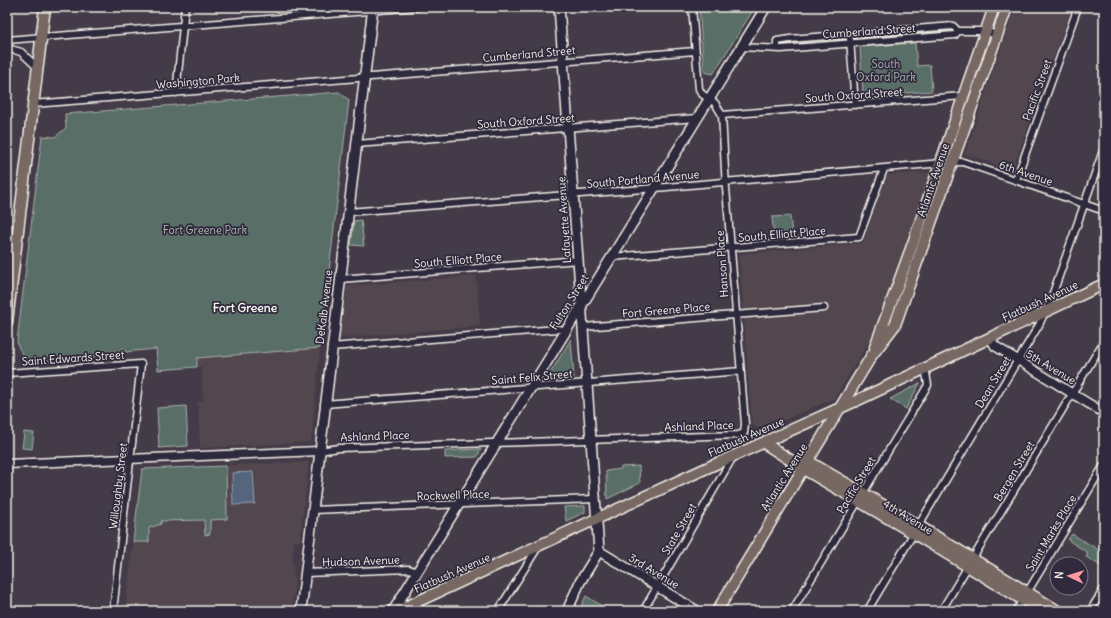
<svg xmlns="http://www.w3.org/2000/svg" width="1111" height="618" font-family="Delius,sans-serif">
	<style>
		.built { fill: #524750 }
		.green { fill: #5a6e68; stroke: #a7b0a8 }
		.water { fill: #54657e; stroke: #949da8 }
		.lines { fill: none; stroke-linecap: round; stroke-linejoin: round }
		.minor-casing { stroke: #f4f1e8; stroke-width: 9 }
		.tertiary-casing { stroke: #f4f1e8; stroke-width: 11 }
		.secondary-casing { stroke: #f4f1e8; stroke-width: 12 }
		.primary-casing { stroke: #f4f1e8; stroke-width: 13 }
		.minor { stroke: #2f2a3d; stroke-width: 6 }
		.tertiary { stroke: #2f2a3d; stroke-width: 8 }
		.secondary { stroke: #2f2a3d; stroke-width: 9 }
		.primary { stroke: #776864; stroke-width: 10 }
		.labels { text-anchor: middle; stroke-width: 3.5; stroke-linejoin: round; paint-order: stroke }
		.street-label { font-size: 11px; fill: #f4f1e8; stroke: #2f2a3d }
		.park-label { font-size: 11px; fill: #afb6ae; stroke: #2f2a3d }
		.neighbourhood-label { font-size: 12px; font-weight: bold; fill: #f4f1e8; stroke: #2f2a3d }
	</style>
	<rect width="100%" height="100%" fill="#443b48"/>
	<filter id="ink" filterUnits="userSpaceOnUse"><feTurbulence type="fractalNoise" baseFrequency=".025" numOctaves="2"/><feDisplacementMap in="SourceGraphic" scale="8" xChannelSelector="R" yChannelSelector="G"/><feConvolveMatrix kernelMatrix="1 2 1 2 8 2 1 2 1" color-interpolation-filters="sRGB"/></filter>
	<g filter="url(#ink)">
		<path class="built" d="M1015,7H1072L1012,170L965,154Z
			M930,172L880,323L835,398L768,427H756L752,423L739,254L863,243L887,175Z
			M476,276L480,326L340,338L347,286Z
			M320,348L311,442L200,448L198,402L203,401L202,367H197V358Z
			M309,462L300,541L289,542H294L292,562L295,579L292,611H125L142,469Z"/>
		<path class="green" d="M699,7H755L713,74L704,72Z
			M915,43L917,66L930,65L932,91L866,96L863,94L860,47Z
			M339,92L349,100L320,348L197,358V367L158,370L156,349L125,352L122,348L118,355L38,362C26,360 19,353 17,341L42,136L55,137L66,128L65,114Z
			M790,216L792,234L774,236L772,217Z
			M361,220L364,246L351,245L354,221Z
			M571,339L574,378L546,380Z
			M920,383L906,409L890,399Z
			M186,406L188,446L159,448L157,408Z
			M24,432L34,433L32,449L22,448Z
			M481,449L477,457L445,458V451Z
			M226,466L227,519L210,520V534L205,535L204,520L161,521V524L149,528V542H133L142,469Z
			M639,466L640,483L607,499L606,471L621,469V467Z
			M585,506V512L566,521L564,507Z
			M1072,534L1104,553V568L1086,557L1088,553L1068,540Z
			M586,596L607,609L605,611H579Z"/>
		<path class="water" d="M253,472L255,504L233,505L232,473Z"/>
		<g class="lines">
			<defs>
				<path id="minor" d="M850,39L855,105
					M7,40L417,7
					M741,47L781,49L955,35L958,31H983L997,35
					M7,48L21,52L38,68
					M777,48V41L790,39L953,26L958,31
					M176,93L185,7
					M33,104L695,51
					M722,115L963,96
					M356,144L697,118
					M951,162H963L1104,211
					M1016,180L1078,7
					M348,212L644,189L942,163
					M7,240L17,239
					M611,257L859,237L884,169
					M340,279L579,260
					M583,327L824,308
					M331,347L557,329L566,330
					M7,373L141,364L113,611
					M324,404L741,371
					M319,451L339,448L738,435L744,433L745,424L726,188L722,115L715,103L702,94L699,89L692,7
					M312,510L595,499
					M305,573L409,569L417,572
					M498,611L538,547
					M643,611L733,457
					M792,611L928,385L925,367
					M867,611L1039,325L1052,296L1104,148
					M941,611L1104,341
					M1016,611L1104,465
					M1090,611L1104,589"/>
				<path id="tertiary" d="M990,337L995,346L1104,413
					M7,464L319,451"/>
				<path id="secondary" d="M559,7C574,188 585,370 599,551
					M599,551L697,611
					M301,611L373,7
					M393,611L766,7
					M567,611L580,582L599,551"/>
				<path id="primary" d="M7,322L45,7
					M875,347L913,243L994,7
					M764,443L812,474L908,530L1041,611
					M808,461L919,526L1058,611
					M397,611L711,466L858,400L1104,284
					M717,611L872,355L895,325L1007,7"/>
			</defs>
			<use href="#minor" class="minor-casing"/>
			<use href="#tertiary" class="tertiary-casing"/>
			<use href="#secondary" class="secondary-casing"/>
			<use href="#primary" class="primary-casing"/>
			<use href="#minor" class="minor"/>
			<use href="#tertiary" class="tertiary"/>
			<use href="#secondary" class="secondary"/>
			<use href="#primary" class="primary"/>
		</g>
	</g>
	<g class="labels">
		<g class="street-label">
			<text transform="translate(869 31) rotate(-4)" y="4">Cumberland Street</text>
			<text transform="translate(529 54) rotate(-5)" y="4">Cumberland Street</text>
			<text transform="translate(198 81) rotate(-5)" y="4">Washington Park</text>
			<text transform="translate(1037 90) rotate(-70)" y="4">Pacific Street</text>
			<text transform="translate(854 95) rotate(-4)" y="4">South Oxford Street</text>
			<text transform="translate(526 121) rotate(-4)" y="4">South Oxford Street</text>
			<text transform="translate(1026 173) rotate(19)" y="4">6th Avenue</text>
			<text transform="translate(643 179) rotate(-5)" y="4">South Portland Avenue</text>
			<text transform="translate(933 180) rotate(-71)" y="4">Atlantic Avenue</text>
			<text transform="translate(564 220) rotate(-94)" y="4">Lafayette Avenue</text>
			<text transform="translate(782 234) rotate(-5)" y="4">South Elliott Place</text>
			<text transform="translate(458 260) rotate(-5)" y="4">South Elliott Place</text>
			<text transform="translate(722 264) rotate(-94)" y="4">Hanson Place</text>
			<text transform="translate(1040 301) rotate(-25)" y="4">Flatbush Avenue</text>
			<text transform="translate(569 302) rotate(-58)" y="4">Fulton Street</text>
			<text transform="translate(324 307) rotate(-83)" y="4">DeKalb Avenue</text>
			<text transform="translate(666 310) rotate(-5)" y="4">Fort Greene Place</text>
			<text transform="translate(73 358) rotate(-4)" y="4">Saint Edwards Street</text>
			<text transform="translate(1051 367) rotate(31)" y="4">5th Avenue</text>
			<text transform="translate(532 377) rotate(-5)" y="4">Saint Felix Street</text>
			<text transform="translate(993 382) rotate(-59)" y="4">Dean Street</text>
			<text transform="translate(699 426) rotate(-2)" y="4">Ashland Place</text>
			<text transform="translate(375 436) rotate(-2)" y="4">Ashland Place</text>
			<text transform="translate(746 437) rotate(-24)" y="4">Flatbush Avenue</text>
			<text transform="translate(1014 471) rotate(-59)" y="4">Bergen Street</text>
			<text transform="translate(784 477) rotate(-58)" y="4">Atlantic Avenue</text>
			<text transform="translate(856 485) rotate(-59)" y="4">Pacific Street</text>
			<text transform="translate(118 486) rotate(-83)" y="4">Willoughby Street</text>
			<text transform="translate(453 495) rotate(-2)" y="4">Rockwell Place</text>
			<text transform="translate(908 517) rotate(31)" y="4">4th Avenue</text>
			<text transform="translate(679 529) rotate(-60)" y="4">State Street</text>
			<text transform="translate(1051 533) rotate(-59)" y="4">Saint Marks Place</text>
			<text transform="translate(361 561) rotate(-2)" y="4">Hudson Avenue</text>
			<text transform="translate(654 571) rotate(31)" y="4">3rd Avenue</text>
			<text transform="translate(452 573) rotate(-24)" y="4">Flatbush Avenue</text>
		</g>
		<g class="park-label">
			<text x="886" y="68">South<tspan x="886" dy="13">Oxford Park</tspan></text>
			<text x="205" y="234">Fort Greene Park</text>
		</g>
		<g class="neighbourhood-label">
			<text x="245" y="312">Fort Greene</text>
		</g>
	</g>
	<rect width="1111" height="618" fill="none" stroke="#2f2a3d" stroke-width="24"/>
	<rect x="12" y="12" width="1087" height="594" fill="none" stroke="#f4f1e8" stroke-width="1.5" filter="url(#ink)"/>
	<g transform="translate(1069 576) rotate(274)"><circle r="19" fill="#2f2a3d" stroke="#7e7a81"/>
	<path d="M0-3L7 15L0 10L-7 15Z" fill="#ff9aa2"/>
	<text y="-6" font-size="11" font-weight="bold" text-anchor="middle" fill="#f4f1e8">N</text>
	</g>
</svg>
